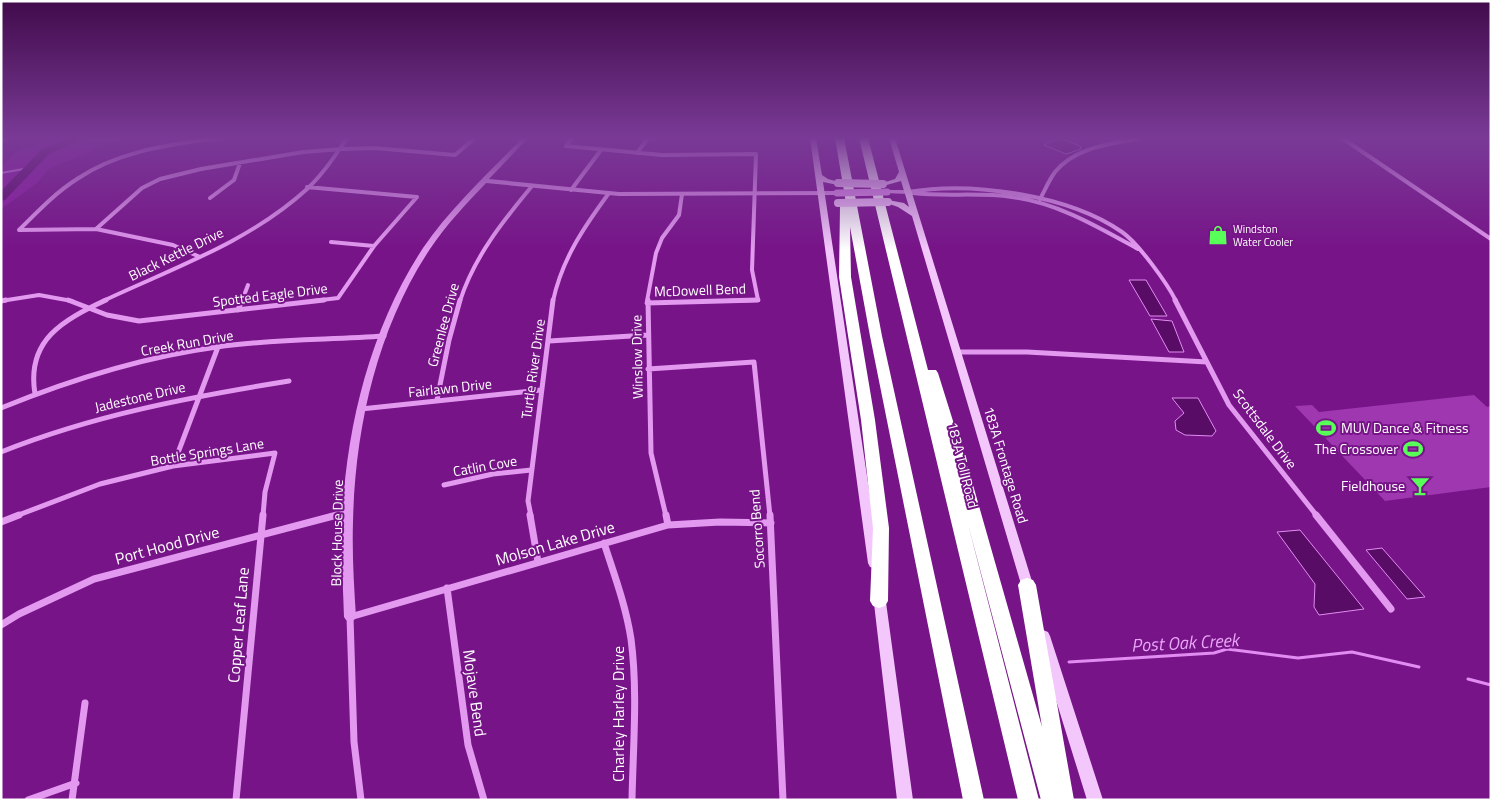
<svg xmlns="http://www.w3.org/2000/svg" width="1492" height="801" font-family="'Titillium Web',sans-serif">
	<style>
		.green { fill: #8d1ba2 }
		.water { fill: #580c65; stroke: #e18bf3 }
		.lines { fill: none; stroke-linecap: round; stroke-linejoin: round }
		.stream-far1 { stroke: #e18bf3; stroke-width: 2 }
		.stream { stroke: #e18bf3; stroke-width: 3 }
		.river { fill: #580c65; fill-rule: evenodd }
		.building { fill: #9e37b0 }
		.minor-far2 { stroke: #e299ef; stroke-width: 4 }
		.minor-far1 { stroke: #e299ef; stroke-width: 5 }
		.minor { stroke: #e299ef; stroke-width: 7 }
		.tertiary { fill: #e299ef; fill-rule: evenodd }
		.secondary { fill: #f3c7fb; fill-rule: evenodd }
		.motorway { fill: #fff; fill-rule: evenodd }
		.tertiary-bridge { stroke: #e299ef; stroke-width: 7 }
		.secondary-bridge { stroke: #f3c7fb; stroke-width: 8 }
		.labels { text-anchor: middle; stroke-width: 4; stroke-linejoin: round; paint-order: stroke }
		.far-poi-label { font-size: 11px; fill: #fff; stroke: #771488; text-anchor: start }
		.street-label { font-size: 14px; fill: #fff; stroke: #771488 }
		.poi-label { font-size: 14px; fill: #fff; stroke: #771488; text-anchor: end }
		.near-street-label { font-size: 16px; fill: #fff; stroke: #771488 }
		.near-water-label { font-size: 18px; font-style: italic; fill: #e9a5f7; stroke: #771488 }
	</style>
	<rect width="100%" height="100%" fill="#771488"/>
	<path class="green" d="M62,138H123L50,168L37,183L1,209V167L17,151Z"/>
	<path class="water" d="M1060,138L1080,146L1081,149L1066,154L1044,145Z
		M1129,280H1146L1167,316H1150Z
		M1151,319L1172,321L1184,352H1169Z
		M1172,398H1198L1216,431L1212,436L1185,435L1176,430L1175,421L1184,413Z
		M1300,530L1364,609L1319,615L1314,607L1315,584L1277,532Z
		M1382,548L1425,597L1407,599L1366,550Z"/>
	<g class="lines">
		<path class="stream-far1" d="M1,173L29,168"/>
		<path class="stream" d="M1069,662L1214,653L1227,649L1298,658L1352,652L1419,667
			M1468,679L1491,685"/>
		<path class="river" d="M70,138H83L49,154L5,200L1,201V191L41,150Z"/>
	</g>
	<path class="building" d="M1474,395L1487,407L1491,406V487L1385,501L1295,406L1312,405L1319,412Z"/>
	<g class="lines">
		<path class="minor-far2" d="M572,138L566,146L662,155L756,154L752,270L758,300L724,301
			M1342,138L1491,239
			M1,140L7,138
			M637,153L648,138
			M307,187L417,197L374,246L338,298L313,301
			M571,190L601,150
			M908,192C972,181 1069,195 1122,232C1138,243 1167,283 1176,301
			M913,193C946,197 979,192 1012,197C1058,203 1098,227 1138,249
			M210,198L234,180L240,163
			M1040,199C1045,190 1049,180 1055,172C1075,147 1111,144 1140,138
			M96,229L142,188L160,179L201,169L303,152L341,149L375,148L455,155L475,138
			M331,242L374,246
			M200,257L173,245L96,229L19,230C37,212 55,193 77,179C118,151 168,145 216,138
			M1,301L39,295L72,301
			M103,301C173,268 249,242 307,189C323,174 335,156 347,138
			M242,301L248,285
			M460,301C474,257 503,221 532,186
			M553,301C562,259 584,227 609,193
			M647,301L656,253L662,238L679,215L682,194"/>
		<path class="minor-far1" d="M68,300L107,315L139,321L324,300
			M648,300L651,453L666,516
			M1175,300L1229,405L1317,516
			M1,301L6,300
			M647,303L758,300
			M238,310L242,300
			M549,341L648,335
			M956,352H1027L1207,362
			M648,369L754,362L770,516
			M35,394C26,340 63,320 106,300
			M437,400L449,340L460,300
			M1,408C70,380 142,357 217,347C272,339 328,340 384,336
			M361,409L541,390
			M1,452C94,415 190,397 289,381
			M173,466L218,347
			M444,485L493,474L531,470
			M16,516L100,484L173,466L275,453L265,492L263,516
			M332,516L348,512
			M531,516L528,501L553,300"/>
		<path class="minor" d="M530,515L538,562
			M666,515L668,525
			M770,515L783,800
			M1316,515L1391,609
			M1,522L19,515
			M604,543C614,574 626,606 631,639C638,692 633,747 632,800
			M447,588L468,745L484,800
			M1,625L19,614L94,579L337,515
			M28,800L76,783
			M72,800L85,703
			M236,800L263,515
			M361,800L354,742L350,617L668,525L720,522L771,523"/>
		<path class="tertiary" d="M522,138H528L489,179L619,192L837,191L840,193L837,195L619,196L486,183C466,204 446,225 430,249C377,329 355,428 353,522C352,554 354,586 356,617L354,620L350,622L346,620L344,617C343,585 341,554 342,522C346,427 370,329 423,248C451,207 489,173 522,138Z
			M887,190H908L911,192L908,194L885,193L884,192Z"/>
		<path class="secondary" d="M810,138H816L822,175L828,179L842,183L838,185L823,182L880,563L878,567L874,568L870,567L868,563Z
			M889,138H895L1035,591L1033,595L1029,596L1025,595L1023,591L912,216L898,207L884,202L888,200L904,203L909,207L901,181L883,186L879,184L895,179L899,172Z
			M879,590L883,591L885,595L913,800H897L873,595L875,591Z
			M1043,630L1048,632L1050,636L1103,800H1087L1036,636L1038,632Z"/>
		<path class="motorway" d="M835,138H844L882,336L984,800H963L870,336L850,227L851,277L875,420L889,528L888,601L885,606L879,608L873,606L870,601L873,528L861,420L839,277L840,206L846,203Z
			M859,138H868L928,370H936L938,373L973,485L1042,727L1018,585L1021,580L1027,578L1033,580L1036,585L1074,800H1041L968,524L1039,800H1018Z"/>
		<path class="tertiary-bridge" d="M837,193L887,192"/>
		<path class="secondary-bridge" d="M838,183L883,184
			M838,203L888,202"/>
	</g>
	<linearGradient id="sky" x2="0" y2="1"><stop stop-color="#410b4b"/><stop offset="0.55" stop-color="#793a96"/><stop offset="1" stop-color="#793a96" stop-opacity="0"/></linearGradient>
	<rect width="1492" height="250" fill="url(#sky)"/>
	<defs>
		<symbol id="shop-bare" viewBox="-9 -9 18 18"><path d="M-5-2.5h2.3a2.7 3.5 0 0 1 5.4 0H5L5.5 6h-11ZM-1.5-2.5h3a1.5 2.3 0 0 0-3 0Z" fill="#58ff58" stroke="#771488" stroke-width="2.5" paint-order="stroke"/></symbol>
		<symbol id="stadium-bare" viewBox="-9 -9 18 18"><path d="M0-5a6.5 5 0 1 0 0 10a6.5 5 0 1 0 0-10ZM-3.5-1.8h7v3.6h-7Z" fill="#58ff58" stroke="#771488" stroke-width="2.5" paint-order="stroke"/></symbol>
		<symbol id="bar-bare" viewBox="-9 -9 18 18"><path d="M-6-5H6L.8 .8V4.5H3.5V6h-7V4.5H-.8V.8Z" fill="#58ff58" stroke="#771488" stroke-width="2.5" paint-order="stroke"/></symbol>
	</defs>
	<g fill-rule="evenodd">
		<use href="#shop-bare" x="1204" y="221" width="28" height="28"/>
		<use href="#stadium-bare" x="1312" y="414" width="28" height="28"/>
		<use href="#stadium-bare" x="1399" y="435" width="28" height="28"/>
		<use href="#bar-bare" x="1406" y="472" width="28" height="28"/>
	</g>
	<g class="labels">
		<g class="far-poi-label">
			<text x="1233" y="233">Windston<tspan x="1233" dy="13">Water Cooler</tspan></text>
		</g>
		<g class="street-label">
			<text transform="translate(176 254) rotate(-26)" y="5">Black Kettle Drive</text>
			<text transform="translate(700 290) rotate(-2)" y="5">McDowell Bend</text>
			<text transform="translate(270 295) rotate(-7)" y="5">Spotted Eagle Drive</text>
			<text transform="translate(443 325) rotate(-75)" y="5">Greenlee Drive</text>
			<text transform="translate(187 343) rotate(-10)" y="5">Creek Run Drive</text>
			<text transform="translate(637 357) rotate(-91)" y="5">Winslow Drive</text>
			<text transform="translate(533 369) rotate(-82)" y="5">Turtle River Drive</text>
			<text transform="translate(450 388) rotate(-6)" y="5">Fairlawn Drive</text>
			<text transform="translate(140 397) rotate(-13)" y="5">Jadestone Drive</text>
			<text transform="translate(1265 429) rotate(53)" y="5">Scottsdale Drive</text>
			<text transform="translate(207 452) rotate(-9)" y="5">Bottle Springs Lane</text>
			<text transform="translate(963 465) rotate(76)" y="5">183A Toll Road</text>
			<text transform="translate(1006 465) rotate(73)" y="5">183A Frontage Road</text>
			<text transform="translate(485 466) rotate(-10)" y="5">Catlin Cove</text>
			<text transform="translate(757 529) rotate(-94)" y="5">Socorro Bend</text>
			<text transform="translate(337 533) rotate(-89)" y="5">Block House Drive</text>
		</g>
		<g class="poi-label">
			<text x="1341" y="433" text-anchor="start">MUV Dance &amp; Fitness</text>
			<text x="1398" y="454">The Crossover</text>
			<text x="1405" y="491">Fieldhouse</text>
		</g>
		<g class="near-street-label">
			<text transform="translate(555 543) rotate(-16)" y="6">Molson Lake Drive</text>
			<text transform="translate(167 545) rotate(-15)" y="6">Port Hood Drive</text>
			<text transform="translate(238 625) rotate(-85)" y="6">Copper Leaf Lane</text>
			<text transform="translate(475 693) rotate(82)" y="6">Mojave Bend</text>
			<text transform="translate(618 714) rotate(-90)" y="6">Charley Harley Drive</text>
		</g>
		<g class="near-water-label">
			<text transform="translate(1185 643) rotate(-3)" y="6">Post Oak Creek</text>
		</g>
	</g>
	<rect width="1492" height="801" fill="none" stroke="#ffffff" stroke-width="5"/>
</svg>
